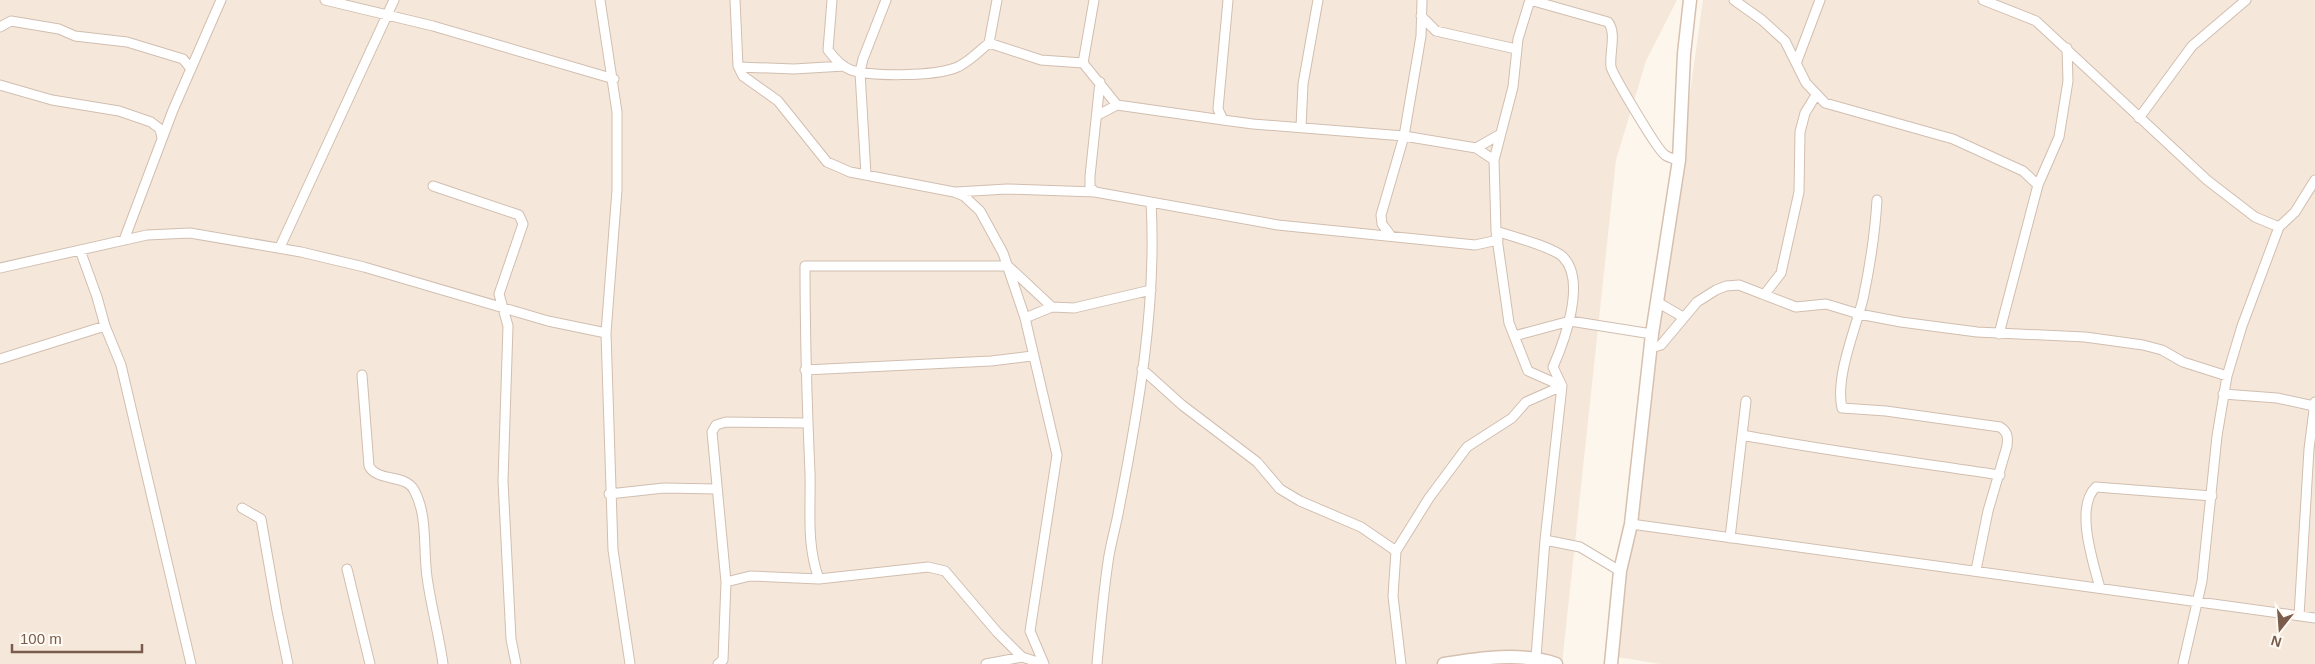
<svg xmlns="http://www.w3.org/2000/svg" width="2315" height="664" font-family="Arial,sans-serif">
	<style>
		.residential { fill: #f5e8da }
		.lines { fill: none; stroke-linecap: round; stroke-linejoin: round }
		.street-casing { stroke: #d1beb0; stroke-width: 11 }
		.secondary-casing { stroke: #d6c0b0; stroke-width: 15 }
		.street { stroke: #fff; stroke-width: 9 }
		.secondary { stroke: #fff; stroke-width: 12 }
	</style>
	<rect width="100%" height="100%" fill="#fdf6ec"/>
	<path class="residential" d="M0,0H1677L1646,61L1616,160L1562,664H0Z
		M1703,0H2315V664H1660L1611,656Z"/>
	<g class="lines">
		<defs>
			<path id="street" d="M325,0L433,26L614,79
				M600,0L617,112V190L606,333
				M735,0L738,66L743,76L778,101L827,162L850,172L954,192L964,196L980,211L1003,253L1025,318L1057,455L1030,631L1044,664
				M832,0L828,50C834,58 842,67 851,70C873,77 934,76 955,68C967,64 979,51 989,43L1041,60L1083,63L1117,105L1223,120
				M1228,0L1218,109L1223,120L1253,124L1404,136L1421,36L1422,0
				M1530,0L1518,39L1513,87L1494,160L1496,231L1509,323L1528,371L1562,386
				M1530,0L1608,22C1617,33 1609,54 1611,67C1613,75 1658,151 1665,155C1669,158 1675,159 1679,160
				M1734,0L1762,20L1785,41L1806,83L1825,103L1953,139L2023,171L2038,185
				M1983,0L2036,21L2207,180L2255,217L2279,227
				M1421,16L1436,31L1516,49
				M0,27L11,21L59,29L75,36L127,42L183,59L191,69
				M989,43L997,0
				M1797,61L1820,0
				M1083,63L1094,0
				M739,67L794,69L844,66
				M1100,82L1090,176V187L1095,192L1278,225L1475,245L1498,240
				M0,85L52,100L119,111L151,122L160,129L162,138
				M1098,115L1117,105
				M2139,118L2192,46L2246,0
				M1301,127L1303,84L1318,0
				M1476,148L1494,160
				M866,175L860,72L863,59L886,0
				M433,186L519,215L523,224L499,294L508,326L503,481L511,639L516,664
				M956,192L1007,189L1095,192
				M1877,200C1875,234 1870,266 1863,299C1855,331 1835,377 1842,408L1886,411L2000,427C2008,432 2008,437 2007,446L1988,511L1976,570
				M1496,231C1511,236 1553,247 1563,257C1587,281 1564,342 1553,367L1562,386L1545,540L1536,657
				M1391,236L1382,224L1381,215L1404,136L1476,148L1499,135
				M124,240L173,110L221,0
				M280,247L394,0
				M80,250L97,297L105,326L121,365L191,664
				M0,268L147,235L190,233L301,252L364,267L548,321L606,333L613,550L630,664
				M1764,295L1781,273L1799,192L1800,132L1805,113L1816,95
				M1657,302L1683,317
				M1025,318L1052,307L1074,308L1151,290
				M1999,334L2038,185L2059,137L2068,81L2067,48
				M1514,336L1570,321L1652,334
				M1651,348L1661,345L1697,302L1716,290L1726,286L1739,285L1796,307L1826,304L1859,314L1901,322L1977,332L2085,337L2143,345L2162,350L2183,362L2227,376
				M0,359L105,326
				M1142,369L1182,405L1257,462L1280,489L1300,501L1361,527L1396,551
				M805,370L991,361L1032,356
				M362,375L369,466C377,482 406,474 414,490C428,515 423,549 427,577C431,606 439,635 443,664
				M2223,394L2277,398L2314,406
				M1742,435C1827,451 1914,462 2000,475
				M609,494L664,488L716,489
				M242,508L261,519L277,611L288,664
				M1631,524L2315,618
				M1730,538L1746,401
				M1545,540L1580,547L1620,571
				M347,569L370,664
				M819,579C806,544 811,509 810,473C807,404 805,335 805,266H1008L1052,307
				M726,582L750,576L819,579L928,567L945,571L997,632L1022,657L1044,664
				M2100,588C2094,565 2074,507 2096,487L2212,496
				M2299,616L2309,449L2315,402
				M718,664L723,660L726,582L712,432L716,425L726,422L808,423
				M986,664L1022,657
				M1097,664C1100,630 1103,596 1108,562C1110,546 1115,530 1118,514C1138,412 1157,306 1151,202
				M1401,664L1393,596L1396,551L1429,498L1467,447L1512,418L1526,402L1562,386
				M2183,664L2202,581L2217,436L2227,376L2242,326L2279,227L2295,212L2315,180"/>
			<path id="secondary" d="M1444,664C1480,658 1522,652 1556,664
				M1611,664L1620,571L1631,524L1652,334L1679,160L1684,54L1690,0"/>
		</defs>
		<use href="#street" class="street-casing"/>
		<use href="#secondary" class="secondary-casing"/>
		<use href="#street" class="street"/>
		<use href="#secondary" class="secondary"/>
	</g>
	<g transform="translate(2280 629) rotate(197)" stroke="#fffaf3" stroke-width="4" paint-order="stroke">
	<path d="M0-4L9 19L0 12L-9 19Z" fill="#7a5c4d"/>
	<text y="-8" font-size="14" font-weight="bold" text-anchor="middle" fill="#7a5c4d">N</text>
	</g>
	<path d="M12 644v8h130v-8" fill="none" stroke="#7a5c4d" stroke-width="2.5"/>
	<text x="20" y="644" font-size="15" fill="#7a5c4d" stroke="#fffaf3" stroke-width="4" paint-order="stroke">100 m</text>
</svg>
